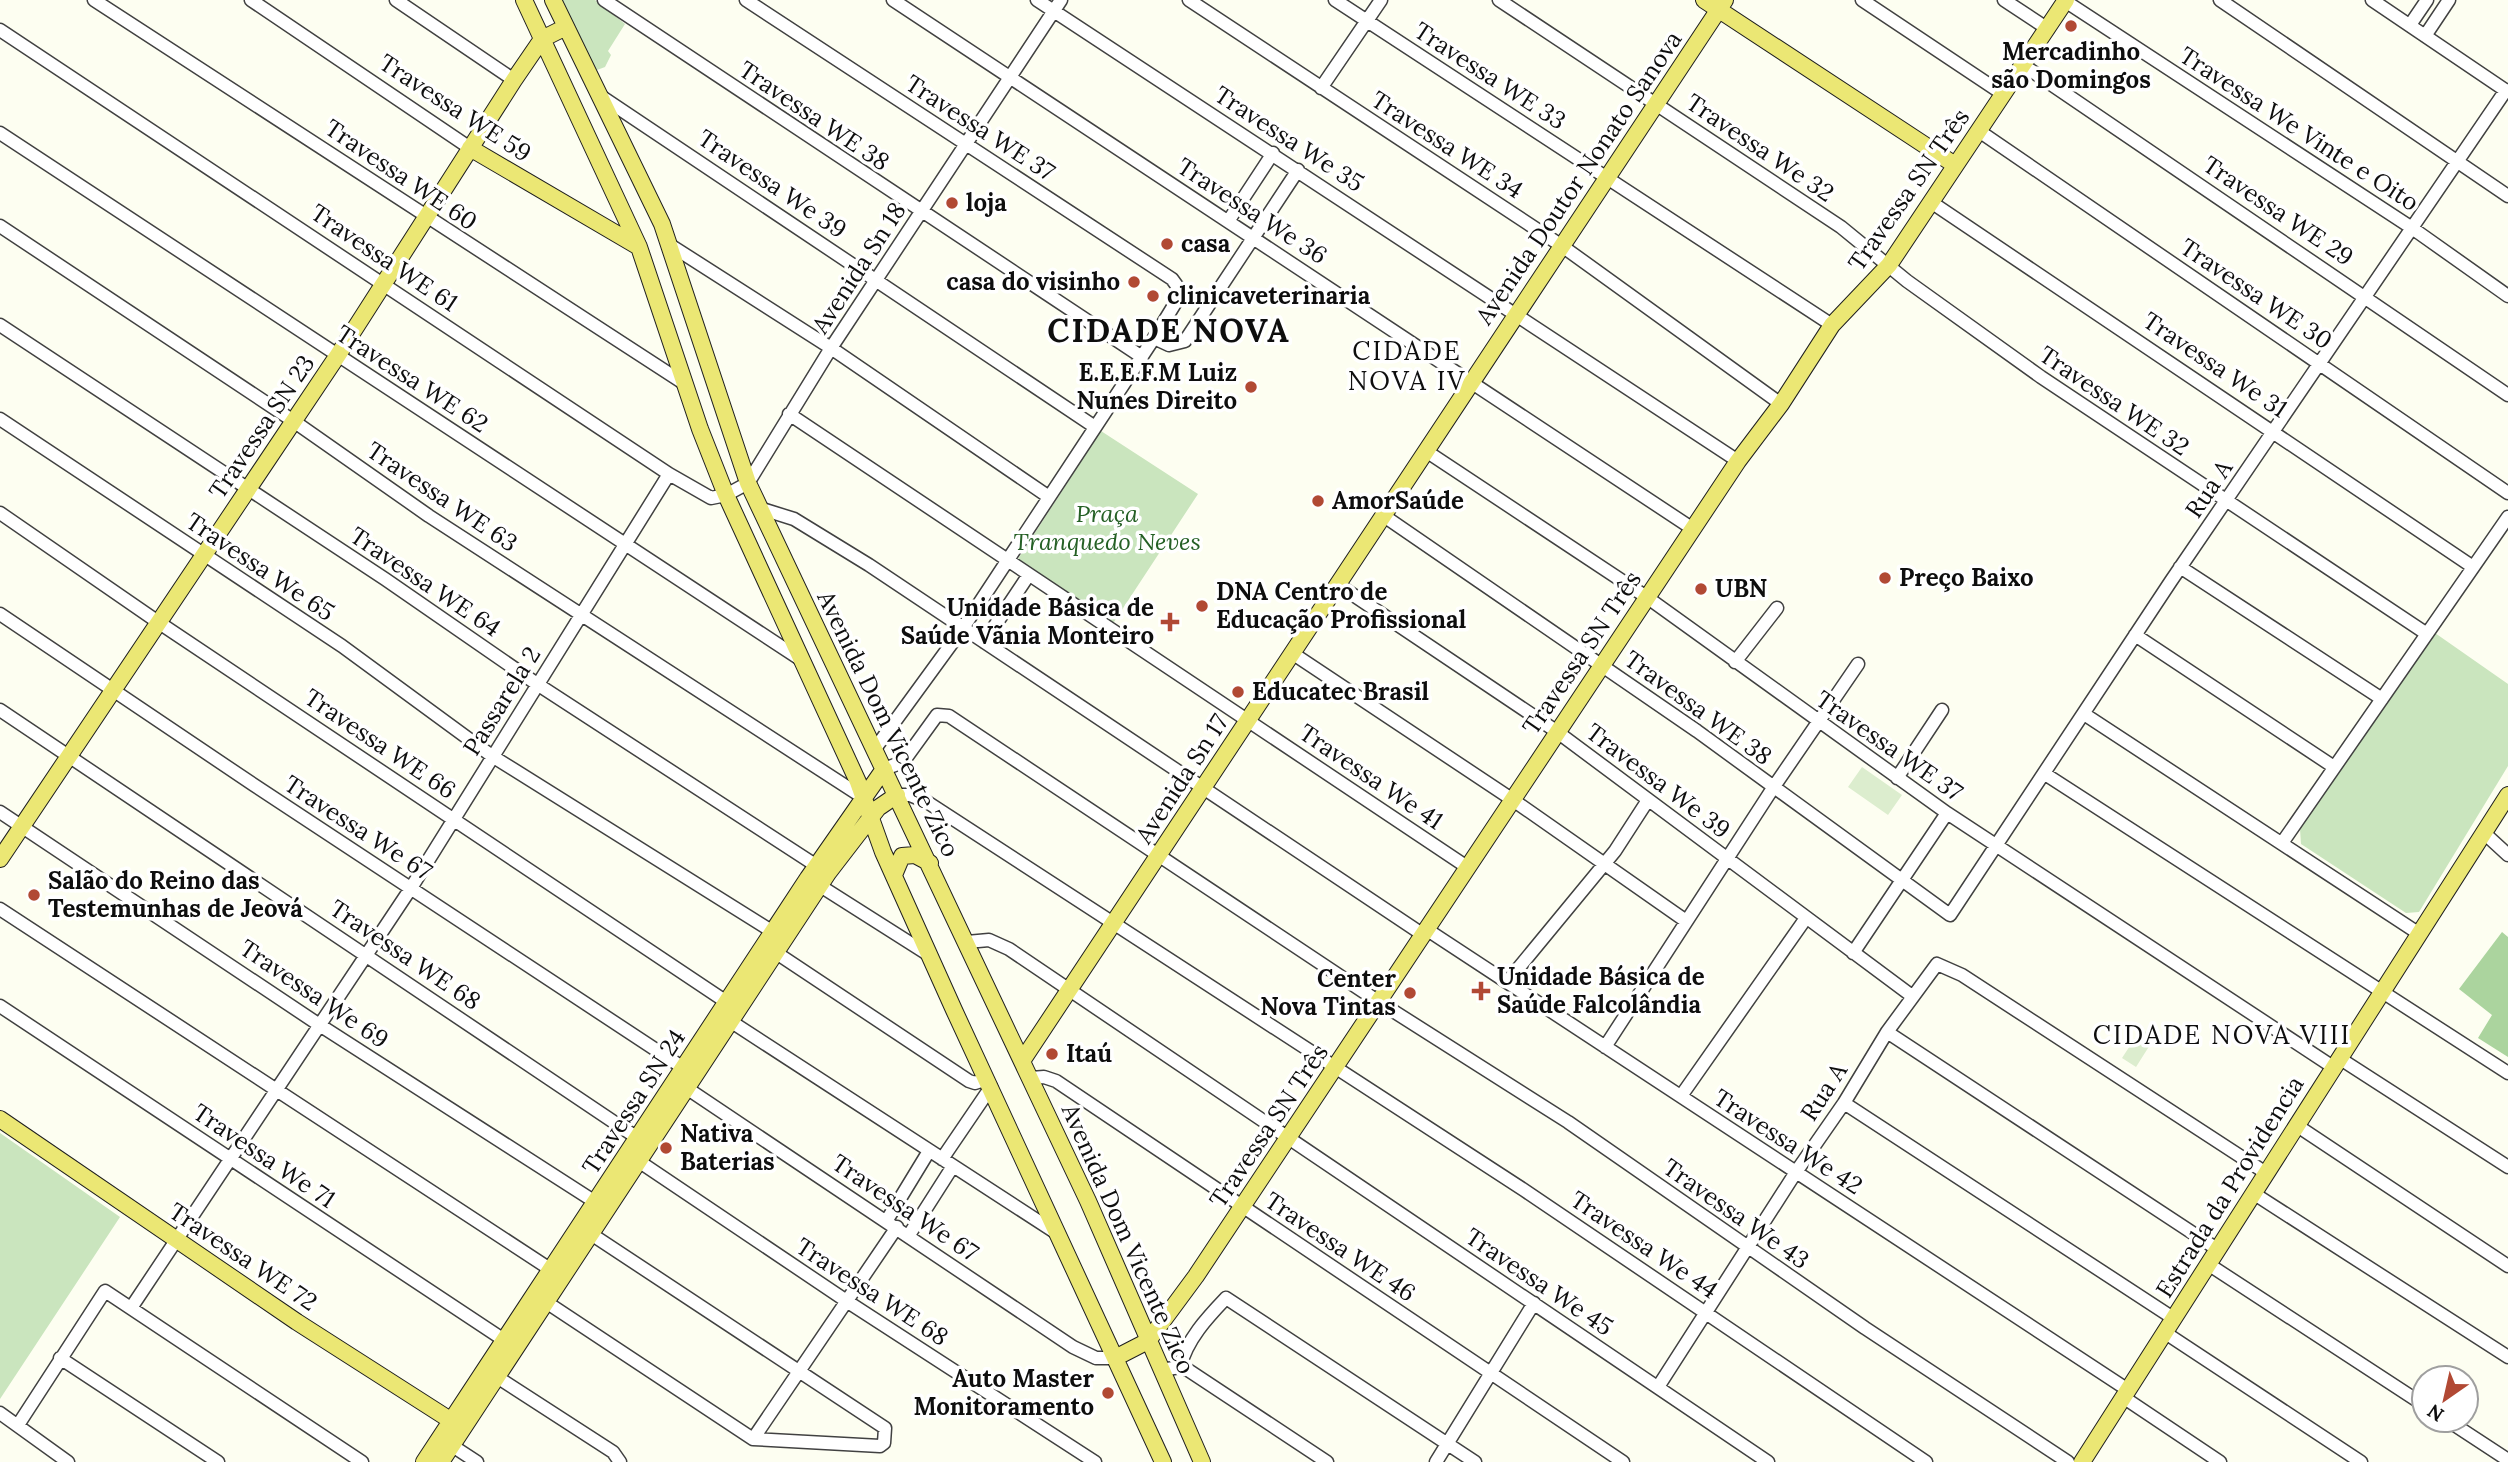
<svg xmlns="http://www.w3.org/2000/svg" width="2508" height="1462" font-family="Lora,serif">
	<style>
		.green { fill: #cae5be }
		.forest { fill: #abd49e }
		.pitch { fill: #dcedce }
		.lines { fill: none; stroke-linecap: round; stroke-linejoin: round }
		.minor-casing { stroke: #414141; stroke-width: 15 }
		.major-casing { stroke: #1f1f1f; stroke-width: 18 }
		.minor { stroke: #fff; stroke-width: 12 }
		.major { stroke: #ebe774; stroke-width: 16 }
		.poi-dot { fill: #b14934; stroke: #fff; stroke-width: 2.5 }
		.labels { text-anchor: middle; stroke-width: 7; stroke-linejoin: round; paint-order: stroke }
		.poi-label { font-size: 24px; font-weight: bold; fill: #0e0e0e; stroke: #fff; text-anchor: start }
		.street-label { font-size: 24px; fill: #0e0e0e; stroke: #fff }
		.park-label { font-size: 24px; font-style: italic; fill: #256025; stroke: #fff }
		.neighbourhood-label { font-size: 26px; letter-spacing: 2px; fill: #0e0e0e; stroke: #fff }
		.district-label { font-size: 32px; font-weight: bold; letter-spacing: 2px; fill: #0e0e0e; stroke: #fff }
	</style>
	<rect width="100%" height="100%" fill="#fdfef1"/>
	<path class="green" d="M561,0H595L625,24L608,51L611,55L605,67L597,70L581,47Z
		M1101,431L1198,494L1112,625L1016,562Z
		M2435,633L2508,684V766L2419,912L2406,913L2301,844L2300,829Z
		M0,1133L120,1217L0,1399Z"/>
	<path class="forest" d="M2502,932L2508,937V1057L2478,1038L2492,1015L2459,989Z"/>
	<path class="pitch" d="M1862,767L1902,795L1888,815L1848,787Z
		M2141,1029L2155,1037L2136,1067L2122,1058Z"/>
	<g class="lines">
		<defs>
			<path id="minor" d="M94,0L685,384
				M251,0L470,148
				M396,0L514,80
				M604,0L1142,357
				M746,0L1172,279L1180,290L1179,297L1154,338L963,628L874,750
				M893,0L1693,529
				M1037,0L1738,461
				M1189,0L1562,246L1781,404
				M1335,0L1832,325
				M1499,0L1841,227L1907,281L2041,377L2427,634
				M1862,0L2003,94
				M2004,0L2048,29
				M2220,0L2508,196
				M2372,0L2508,92
				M2065,1L2412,228L2508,296
				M2410,25L2427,0
				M0,30L669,474L711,498L726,495L748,483L831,348L1061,0
				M2425,36L2449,0
				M2023,65L2508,395
				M1321,88L1381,0
				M599,95L1095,427
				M1979,131L2508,493
				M0,133L800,659
				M1931,202L2473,567
				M1229,220L1273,153
				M0,226L292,420L429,516L864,798
				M670,245L831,348L1049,497
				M0,325L385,579L537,684L823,870
				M1154,338L1169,345L1185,341L1298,170
				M789,414L1467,867
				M0,419L342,646L492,756L778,935
				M1426,451L1648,598L1947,813L2333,1067
				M759,508L794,519L869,565L1422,934
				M0,513L158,622L734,1007
				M1384,516L1697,731L1950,915L2171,581L2506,90
				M2180,567L2382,699
				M1337,584L1556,731L1912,996
				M0,614L254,785L688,1071
				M2135,635L2334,767
				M984,642L1028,576
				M1292,653L1513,800L1686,921
				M1735,662L1777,608
				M0,710L642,1141
				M2084,714L2418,933
				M884,769L903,762L937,715L949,716L1379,1002L1568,1122L1865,1328L2068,1462
				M2045,774L2508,1073
				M1897,778L1942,710
				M897,795H910L927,802L1524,1190L1926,1462
				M0,812L318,1024L603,1207
				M2483,832L2508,855
				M2282,843L2508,517
				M814,882L929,955
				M0,909L556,1273
				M1426,929L2128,1390
				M967,942L989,940L1009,949L1768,1462
				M769,948L969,1081L975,1083L987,1079
				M1853,953L1947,813
				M1507,982L1615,851L1648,800
				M0,1006L504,1340
				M724,1017L1058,1234
				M1887,1032L2217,1249
				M1605,1047L1773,788L1858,664
				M2339,1058L2508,1167
				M1031,1078L1044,1077L1056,1081L1623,1462
				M679,1083L1073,1347L1096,1358H1115
				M1681,1096L1806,918
				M1844,1103L2173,1318
				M2296,1125L2508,1266
				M631,1156L848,1302L1095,1462
				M942,1159L991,1087
				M2253,1193L2508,1357
				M887,1220L929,1151
				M909,1235L953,1166
				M2208,1264L2424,1405
				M540,1298L753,1439L880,1446L884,1443L885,1428L585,1230
				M131,1308L411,888L669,474
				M2164,1332L2361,1462
				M60,1358L218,1462
				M1180,1367C1187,1339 1207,1318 1226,1298L1475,1462
				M1161,1370L1180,1367L1188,1370L1327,1462
				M497,1377L613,1452L620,1462
				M1658,1387L1796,1172L1844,1103L1887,1032L1937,964L1962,975L2266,1173
				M2123,1397L2220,1462
				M0,1413L68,1462
				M2447,1420L2508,1460
				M18,1425L105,1291L362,1462
				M753,1439L897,1227
				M451,1445L477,1462
				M1436,1462L1534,1303"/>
			<path id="major" d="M524,0L639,247L700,429L726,495L858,782L883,852L954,1010L1163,1462
				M553,0L662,224L748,483L1088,1201L1202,1462
				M1704,0L1955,165
				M470,148L639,247
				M0,859L338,355L514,80L542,39L566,27
				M894,875L902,856L915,855L930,863
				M1022,1061L1725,0
				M0,1119L297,1322L458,1425
				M1115,1358L1148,1341L1196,1276L1738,461L1781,404L1832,325L1889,265L2066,0
				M424,1462L808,878L884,769
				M441,1462L828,873L878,808L897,795
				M2082,1462L2508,795"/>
		</defs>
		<use href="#minor" class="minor-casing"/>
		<use href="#major" class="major-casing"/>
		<use href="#minor" class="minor"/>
		<use href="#major" class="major"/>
	</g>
	<g class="poi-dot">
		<circle cx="2071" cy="26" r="7"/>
		<circle cx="952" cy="203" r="7"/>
		<circle cx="1167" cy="244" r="7"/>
		<circle cx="1134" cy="282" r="7"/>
		<circle cx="1153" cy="296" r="7"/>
		<circle cx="1251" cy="387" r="7"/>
		<circle cx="1318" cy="501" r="7"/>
		<circle cx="1885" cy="578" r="7"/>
		<circle cx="1701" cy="589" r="7"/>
		<circle cx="1202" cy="606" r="7"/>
		<path d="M1166.5 611.5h7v7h7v7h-7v7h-7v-7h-7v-7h7z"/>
		<circle cx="1238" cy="692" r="7"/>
		<circle cx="34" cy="895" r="7"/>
		<path d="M1477.5 980.5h7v7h7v7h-7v7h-7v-7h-7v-7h7z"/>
		<circle cx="1410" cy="993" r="7"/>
		<circle cx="1052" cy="1054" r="7"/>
		<circle cx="666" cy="1148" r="7"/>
		<circle cx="1108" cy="1393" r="7"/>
	</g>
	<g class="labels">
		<g class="poi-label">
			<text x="2071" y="60" text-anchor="middle">Mercadinho<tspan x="2071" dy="28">são Domingos</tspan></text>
			<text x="966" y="211">loja</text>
			<text x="1181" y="252">casa</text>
			<text x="1120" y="290" text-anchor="end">casa do visinho</text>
			<text x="1167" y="304">clinicaveterinaria</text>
			<text x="1237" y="381" text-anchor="end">E.E.E.F.M Luiz<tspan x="1237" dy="28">Nunes Direito</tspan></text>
			<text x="1332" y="509">AmorSaúde</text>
			<text x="1899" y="586">Preço Baixo</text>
			<text x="1715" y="597">UBN</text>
			<text x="1216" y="600">DNA Centro de<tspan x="1216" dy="28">Educação Profissional</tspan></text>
			<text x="1154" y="616" text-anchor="end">Unidade Básica de<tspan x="1154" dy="28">Saúde Vãnia Monteiro</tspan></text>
			<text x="1252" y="700">Educatec Brasil</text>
			<text x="48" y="889">Salão do Reino das<tspan x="48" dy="28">Testemunhas de Jeová</tspan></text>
			<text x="1497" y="985">Unidade Básica de<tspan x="1497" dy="28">Saúde Falcolândia</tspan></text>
			<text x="1396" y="987" text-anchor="end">Center<tspan x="1396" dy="28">Nova Tintas</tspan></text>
			<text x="1066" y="1062">Itaú</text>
			<text x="680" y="1142">Nativa<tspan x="680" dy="28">Baterias</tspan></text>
			<text x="1094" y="1387" text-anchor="end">Auto Master<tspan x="1094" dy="28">Monitoramento</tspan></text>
		</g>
		<g class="street-label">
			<text transform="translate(1490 76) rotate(33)" y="8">Travessa WE 33</text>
			<text transform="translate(455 108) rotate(33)" y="8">Travessa WE 59</text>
			<text transform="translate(814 116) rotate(34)" y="8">Travessa WE 38</text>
			<text transform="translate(980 128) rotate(33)" y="8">Travessa WE 37</text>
			<text transform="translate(2299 129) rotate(33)" y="8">Travessa We Vinte e Oito</text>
			<text transform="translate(1289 139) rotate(33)" y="8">Travessa We 35</text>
			<text transform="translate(1447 145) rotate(33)" y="8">Travessa WE 34</text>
			<text transform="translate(1760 148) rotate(34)" y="8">Travessa We 32</text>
			<text transform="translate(401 175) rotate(34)" y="8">Travessa WE 60</text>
			<text transform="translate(1579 178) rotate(-56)" y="8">Avenida Doutor Nonato Sanova</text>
			<text transform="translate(772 184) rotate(34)" y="8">Travessa We 39</text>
			<text transform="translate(1909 190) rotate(-55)" y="8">Travessa SN Três</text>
			<text transform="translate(1252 211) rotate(33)" y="8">Travessa We 36</text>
			<text transform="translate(2278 211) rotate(34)" y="8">Travessa WE 29</text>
			<text transform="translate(384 258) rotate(34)" y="8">Travessa WE 61</text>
			<text transform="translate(859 268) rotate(-57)" y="8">Avenida Sn 18</text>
			<text transform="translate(2256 294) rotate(34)" y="8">Travessa WE 30</text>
			<text transform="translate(2215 365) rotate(34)" y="8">Travessa We 31</text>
			<text transform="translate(412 379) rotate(33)" y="8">Travessa WE 62</text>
			<text transform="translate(2114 401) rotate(34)" y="8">Travessa WE 32</text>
			<text transform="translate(262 427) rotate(-56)" y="8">Travessa SN 23</text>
			<text transform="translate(2209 489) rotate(-56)" y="8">Rua A</text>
			<text transform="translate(442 497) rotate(34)" y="8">Travessa WE 63</text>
			<text transform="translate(260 567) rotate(34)" y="8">Travessa We 65</text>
			<text transform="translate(425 582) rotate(34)" y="8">Travessa WE 64</text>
			<text transform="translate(1582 653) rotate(-56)" y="8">Travessa SN Três</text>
			<text transform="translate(502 701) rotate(-58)" y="8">Passarela 2</text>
			<text transform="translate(1698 708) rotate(36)" y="8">Travessa WE 38</text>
			<text transform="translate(888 724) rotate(64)" y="8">Avenida Dom Vicente Zico</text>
			<text transform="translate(380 744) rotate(34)" y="8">Travessa WE 66</text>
			<text transform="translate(1889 746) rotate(35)" y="8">Travessa WE 37</text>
			<text transform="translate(1371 777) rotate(34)" y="8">Travessa We 41</text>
			<text transform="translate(1182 779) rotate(-57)" y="8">Avenida Sn 17</text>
			<text transform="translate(1658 781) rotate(37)" y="8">Travessa We 39</text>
			<text transform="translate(358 828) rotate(33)" y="8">Travessa We 67</text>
			<text transform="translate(405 955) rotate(34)" y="8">Travessa WE 68</text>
			<text transform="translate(314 994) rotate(34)" y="8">Travessa We 69</text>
			<text transform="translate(1824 1092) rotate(-57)" y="8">Rua A</text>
			<text transform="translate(634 1102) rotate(-57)" y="8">Travessa SN 24</text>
			<text transform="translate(1269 1126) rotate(-56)" y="8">Travessa SN Três</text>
			<text transform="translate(1788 1142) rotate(33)" y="8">Travessa We 42</text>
			<text transform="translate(264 1156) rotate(34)" y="8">Travessa We 71</text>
			<text transform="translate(2230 1187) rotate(-58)" y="8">Estrada da Providencia</text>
			<text transform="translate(905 1208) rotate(34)" y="8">Travessa We 67</text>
			<text transform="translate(1736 1214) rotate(35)" y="8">Travessa We 43</text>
			<text transform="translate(1128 1239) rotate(66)" y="8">Avenida Dom Vicente Zico</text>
			<text transform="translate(1644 1245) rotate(34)" y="8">Travessa We 44</text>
			<text transform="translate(1340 1247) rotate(34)" y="8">Travessa WE 46</text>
			<text transform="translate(243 1257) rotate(34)" y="8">Travessa WE 72</text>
			<text transform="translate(1539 1282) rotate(34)" y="8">Travessa We 45</text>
			<text transform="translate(872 1292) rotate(33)" y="8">Travessa WE 68</text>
		</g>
		<g class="park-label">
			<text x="1107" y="522">Praça<tspan x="1107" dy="28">Tranquedo Neves</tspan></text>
		</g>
		<g class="neighbourhood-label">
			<text x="1407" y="360">CIDADE<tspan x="1407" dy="30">NOVA IV</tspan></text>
			<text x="2222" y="1044">CIDADE NOVA VIII</text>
		</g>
		<g class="district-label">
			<text x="1169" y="342">CIDADE NOVA</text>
		</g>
	</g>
	<g transform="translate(2445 1399) rotate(214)"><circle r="33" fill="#ffffff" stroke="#9f9f9f" stroke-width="2"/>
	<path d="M0-5L12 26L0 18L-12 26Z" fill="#b14934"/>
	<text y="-10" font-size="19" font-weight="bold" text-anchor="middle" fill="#0e0e0e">N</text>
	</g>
</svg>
